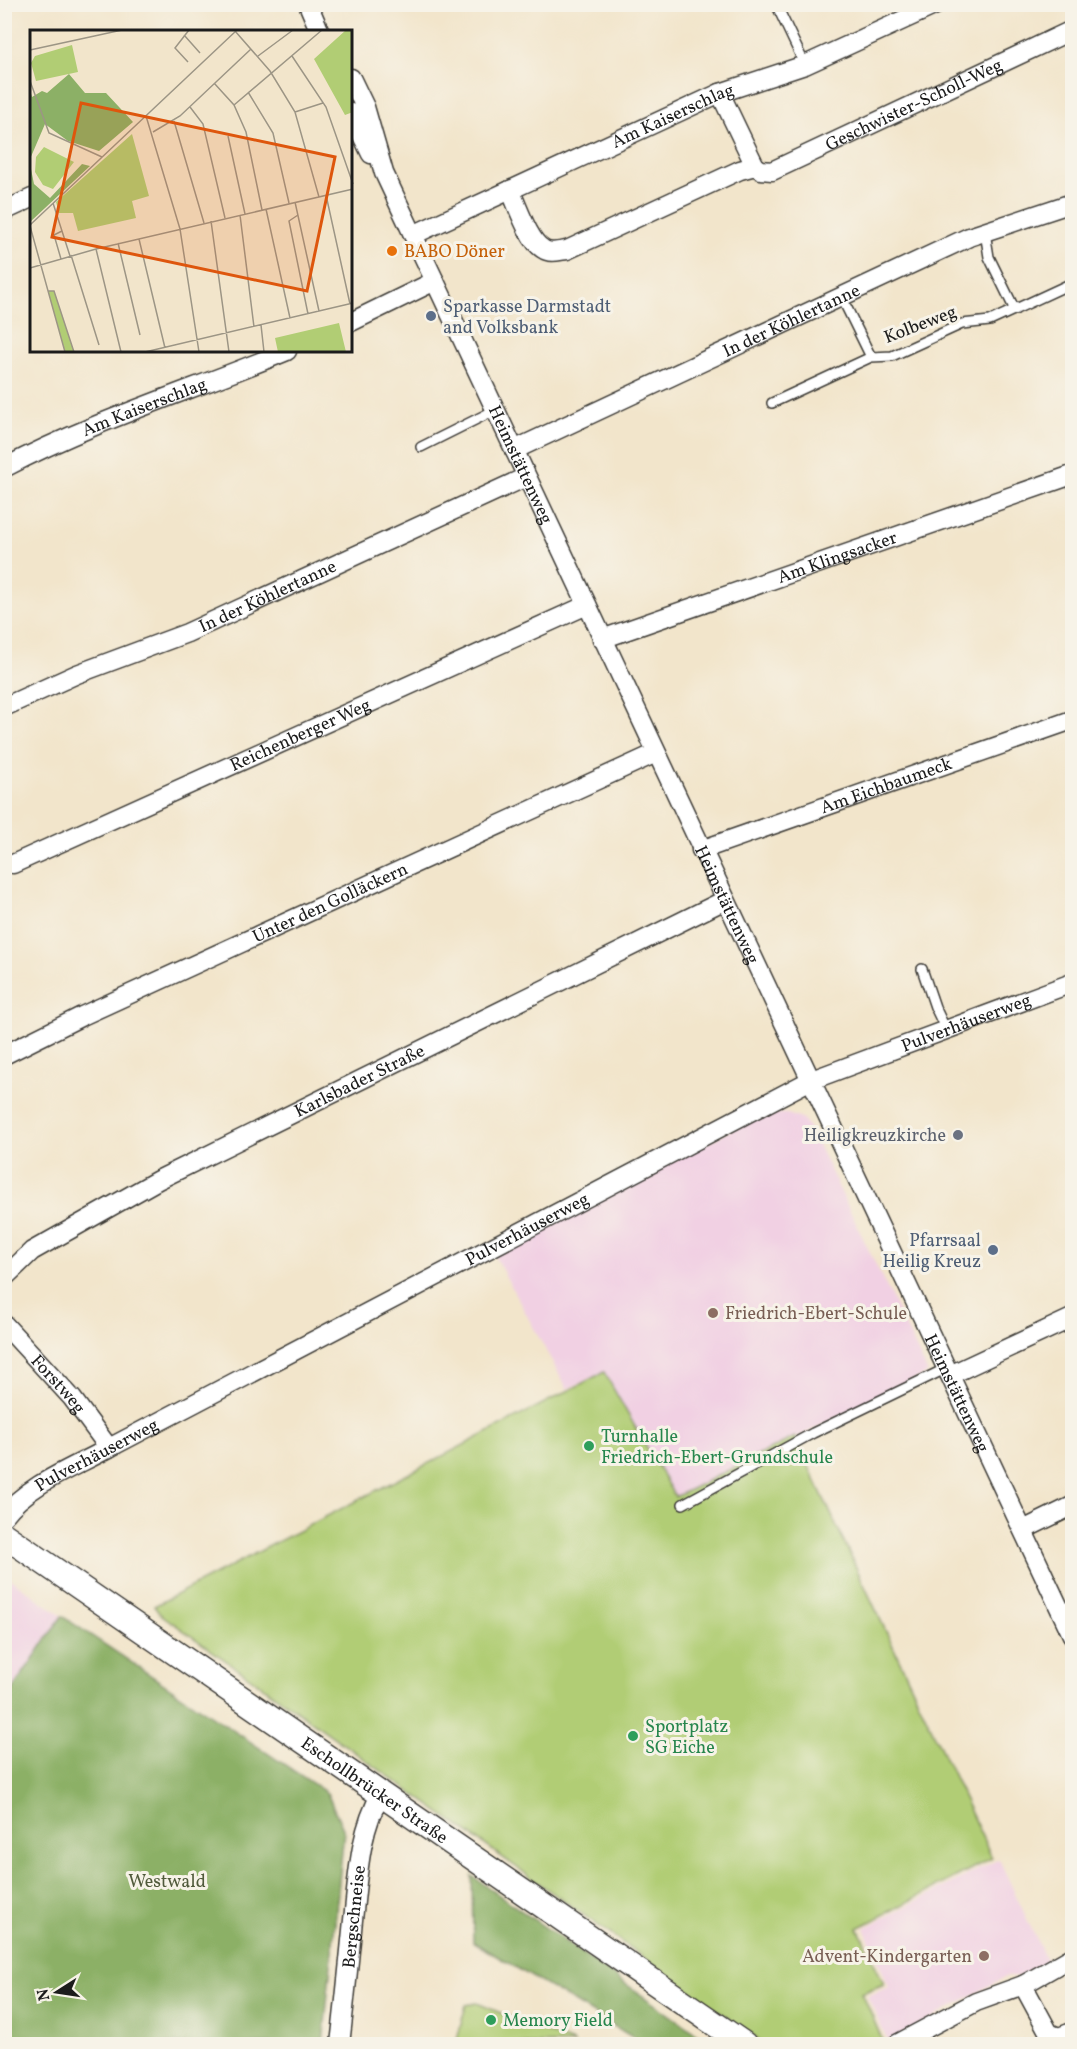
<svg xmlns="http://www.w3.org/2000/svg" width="1077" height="2049" font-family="Vollkorn,serif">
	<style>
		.built { fill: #f1d0e3 }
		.green { fill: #b1cd74; stroke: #667448; stroke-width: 1.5 }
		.forest { fill: #8cb066; stroke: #546641; stroke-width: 1.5 }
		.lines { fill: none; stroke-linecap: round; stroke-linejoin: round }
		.service-casing { stroke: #3c3a36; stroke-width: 12 }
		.minor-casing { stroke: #3c3a36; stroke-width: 21 }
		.secondary-casing { stroke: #3c3a36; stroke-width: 27 }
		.service { stroke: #fff; stroke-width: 9 }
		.minor { stroke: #fff; stroke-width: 18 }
		.secondary { stroke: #fff; stroke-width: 24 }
		.food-dot { fill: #e8710a; stroke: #f7f3e8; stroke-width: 2 }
		.service-dot { fill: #5c6f8a; stroke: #f7f3e8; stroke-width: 2 }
		.worship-dot { fill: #6b7280; stroke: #f7f3e8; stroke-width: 2 }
		.education-dot { fill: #8d6e63; stroke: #f7f3e8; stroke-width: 2 }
		.leisure-dot { fill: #2e9e5b; stroke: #f7f3e8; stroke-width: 2 }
		.labels { text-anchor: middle; stroke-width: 6; stroke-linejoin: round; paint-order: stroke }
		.street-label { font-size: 18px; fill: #1c1c1c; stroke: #f7f3e8 }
		.food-label { font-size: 18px; fill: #c56008; stroke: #f7f3e8; text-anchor: start }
		.service-label { font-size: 18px; fill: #4e5e75; stroke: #f7f3e8; text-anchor: start }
		.worship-label { font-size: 18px; fill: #5b616d; stroke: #f7f3e8; text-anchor: end }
		.education-label { font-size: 18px; fill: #785e54; stroke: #f7f3e8; text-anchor: start }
		.leisure-label { font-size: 18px; fill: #27864d; stroke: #f7f3e8; text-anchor: start }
		.park-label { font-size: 18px; fill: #505a3b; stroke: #f7f3e8 }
		.inset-road { fill: none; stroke: #9c9585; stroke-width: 1.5 }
		.view { fill: #de560d; fill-opacity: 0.15; stroke: #de560d; stroke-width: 3 }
		.inset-edge { fill: none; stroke: #1c1c1c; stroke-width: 3 }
	</style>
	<rect width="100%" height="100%" fill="#f7f3e8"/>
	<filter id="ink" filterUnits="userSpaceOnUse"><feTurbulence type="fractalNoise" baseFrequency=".0167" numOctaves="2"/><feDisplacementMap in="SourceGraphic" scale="12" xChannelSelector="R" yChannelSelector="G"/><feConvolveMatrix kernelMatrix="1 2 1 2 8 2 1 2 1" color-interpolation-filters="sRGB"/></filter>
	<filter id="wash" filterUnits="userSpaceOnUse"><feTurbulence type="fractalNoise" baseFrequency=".008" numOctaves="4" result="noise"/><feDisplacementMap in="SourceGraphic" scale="24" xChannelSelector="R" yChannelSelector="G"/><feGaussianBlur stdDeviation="1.35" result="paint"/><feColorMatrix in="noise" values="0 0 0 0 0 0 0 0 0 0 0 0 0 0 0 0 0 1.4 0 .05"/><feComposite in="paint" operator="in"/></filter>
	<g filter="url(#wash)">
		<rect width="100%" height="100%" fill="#f2e5cb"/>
		<path class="built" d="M772,1113L788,1114L804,1120L813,1134L928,1373L675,1497L604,1372L567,1389L494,1255L741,1125Z
			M5,1575L62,1616L5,1700Z
			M999,1859L1048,1964L1025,1977L1007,1976L888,2042L867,1996L889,1987L864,1928Z"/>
		<path class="green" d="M604,1372L675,1497L795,1437L992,1858L858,1928L884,1984L862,1993L882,2039L869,2044H765L159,1613L154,1606Z
			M477,2003L575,2044H456L466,2005Z"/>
		<path class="forest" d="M62,1616L327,1793L344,1831L323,2044H5V1700Z
			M472,1876L711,2044H644L473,1942Z"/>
	</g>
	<g filter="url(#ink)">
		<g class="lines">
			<defs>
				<path id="service" d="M776,4L805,65
					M985,232L989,257L1015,310
					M841,296L871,357
					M772,403L871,357L892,356L962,324L990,321L1072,283
					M421,447L495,410
					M922,969L935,1007L946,1030
					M683,1504L813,1433L947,1368"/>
				<g id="minor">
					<path d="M308,4L320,32"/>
					<path id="s1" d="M351,78L365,107L384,173C613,660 840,1148 1072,1635"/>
					<path d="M720,93L755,166"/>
					<path d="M351,113L371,154"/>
					<path id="s2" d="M510,190C518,206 528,240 543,249C550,254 559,251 567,250L740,170L755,166L761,170L772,171L1072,30"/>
					<path d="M4,211L32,198"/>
					<path id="s3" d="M413,235L720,93L805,65L938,4"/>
					<path d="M351,322L435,281"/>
					<path id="s4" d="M514,450L969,237L1072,203"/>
					<path id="s5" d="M4,468C95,420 193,390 287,351"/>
					<path id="s6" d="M602,639L1072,475"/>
					<path id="s7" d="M4,707L77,674L187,633L526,477"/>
					<path id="s8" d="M701,850L1072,720"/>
					<path id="s9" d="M13,864L587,605"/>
					<path id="s10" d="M4,1055L82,1016L656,753"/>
					<path id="s11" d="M4,1278L32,1251L158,1180L725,900"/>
					<path id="s12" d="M4,1324L72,1398L109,1448"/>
					<path d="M950,1375L1072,1318"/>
					<path id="s13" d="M4,1516C28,1484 75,1467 109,1448L809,1081L1072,983"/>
					<path d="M1023,1530L1072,1506"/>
					<path d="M1023,1985L1049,2033L1059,2037L1072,2032"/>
					<path id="s14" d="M340,2044C345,2003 349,1961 353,1920C358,1877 359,1832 381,1794"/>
					<path d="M897,2044L976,2002L1023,1985L1072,1957"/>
				</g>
				<g id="secondary">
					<path id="s15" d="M4,1535L744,2044"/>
				</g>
			</defs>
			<use href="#service" class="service-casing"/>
			<use href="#minor" class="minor-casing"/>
			<use href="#secondary" class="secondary-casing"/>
			<use href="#service" class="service"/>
			<use href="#minor" class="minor"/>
			<use href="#secondary" class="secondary"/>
		</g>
	</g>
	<circle class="food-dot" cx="392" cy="251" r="6"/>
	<g class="service-dot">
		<circle cx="431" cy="316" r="6"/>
		<circle cx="993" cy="1250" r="6"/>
	</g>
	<circle class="worship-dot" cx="958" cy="1135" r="6"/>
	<g class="education-dot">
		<circle cx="713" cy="1313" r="6"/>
		<circle cx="984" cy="1956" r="6"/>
	</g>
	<g class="leisure-dot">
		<circle cx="589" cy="1446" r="6"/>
		<circle cx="633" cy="1736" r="6"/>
		<circle cx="491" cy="2020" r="6"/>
	</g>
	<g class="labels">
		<g class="street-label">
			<text dy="6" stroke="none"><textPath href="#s2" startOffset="474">Geschwister-Scholl-Weg</textPath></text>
			<text dy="6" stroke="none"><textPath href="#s3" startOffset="286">Am Kaiserschlag</textPath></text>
			<text dy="6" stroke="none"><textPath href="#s4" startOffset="306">In der Köhlertanne</textPath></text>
			<text transform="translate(920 324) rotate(-21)" y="6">Kolbeweg</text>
			<text dy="6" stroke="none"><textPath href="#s5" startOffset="153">Am Kaiserschlag</textPath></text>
			<text dy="6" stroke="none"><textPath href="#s1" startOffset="423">Heimstättenweg</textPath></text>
			<text dy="6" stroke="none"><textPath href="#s6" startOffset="249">Am Klingsacker</textPath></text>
			<text dy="6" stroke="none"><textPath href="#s7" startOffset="286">In der Köhlertanne</textPath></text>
			<text dy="6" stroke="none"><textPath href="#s9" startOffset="315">Reichenberger Weg</textPath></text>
			<text dy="6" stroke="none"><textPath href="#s8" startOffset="196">Am Eichbaumeck</textPath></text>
			<text dy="6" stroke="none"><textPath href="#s10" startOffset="360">Unter den Golläckern</textPath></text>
			<text dy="6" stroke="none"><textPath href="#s1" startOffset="909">Heimstättenweg</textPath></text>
			<text dy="6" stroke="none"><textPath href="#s13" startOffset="1084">Pulverhäuserweg</textPath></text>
			<text dy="6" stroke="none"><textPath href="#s11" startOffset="408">Karlsbader Straße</textPath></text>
			<text dy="6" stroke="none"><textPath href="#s13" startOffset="598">Pulverhäuserweg</textPath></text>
			<text dy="6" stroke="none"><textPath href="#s12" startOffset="81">Forstweg</textPath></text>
			<text dy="6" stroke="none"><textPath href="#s1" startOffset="1449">Heimstättenweg</textPath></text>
			<text dy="6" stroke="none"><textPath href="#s13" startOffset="112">Pulverhäuserweg</textPath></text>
			<text dy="6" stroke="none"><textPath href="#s15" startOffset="450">Eschollbrücker Straße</textPath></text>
			<text dy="6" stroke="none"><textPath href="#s14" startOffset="128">Bergschneise</textPath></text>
		</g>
		<g class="food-label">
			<text x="404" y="257">BABO Döner</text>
		</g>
		<g class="service-label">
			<text x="443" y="312">Sparkasse Darmstadt<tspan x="443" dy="21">and Volksbank</tspan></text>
			<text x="981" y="1246" text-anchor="end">Pfarrsaal<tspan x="981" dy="21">Heilig Kreuz</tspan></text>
		</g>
		<g class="worship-label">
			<text x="946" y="1141">Heiligkreuzkirche</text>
		</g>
		<g class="education-label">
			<text x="725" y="1319">Friedrich-Ebert-Schule</text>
			<text x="972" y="1962" text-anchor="end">Advent-Kindergarten</text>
		</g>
		<g class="leisure-label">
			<text x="601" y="1442">Turnhalle<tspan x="601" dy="21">Friedrich-Ebert-Grundschule</tspan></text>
			<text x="645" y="1732">Sportplatz<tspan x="645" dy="21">SG Eiche</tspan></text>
			<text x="503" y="2026">Memory Field</text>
		</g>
		<g class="park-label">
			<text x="167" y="1887">Westwald</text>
		</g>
	</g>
	<g transform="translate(30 30)">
		<rect width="322" height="322" fill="#f2e5cb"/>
		<path d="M316,0H322L323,82L315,85L284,29ZM42,15L48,42L6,51L1,33L5,26ZM102,104L119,166L102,171L106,188L48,201L43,183H29L26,172ZM14,117L44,132L23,159L13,155L5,142L6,127ZM18,261H24L44,322H35ZM309,293L316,322H248L245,308Z" fill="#b1cd74"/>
		<path d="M39,44L55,63H76L103,92L69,121L38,111L15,94L0,129V60L2,67L12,61L17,63ZM0,134L4,154L20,168L52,134L60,136L0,192Z" fill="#8cb066"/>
		<path class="inset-road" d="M205,1L240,41L265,82L289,167M154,5L170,23M0,20L92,0M228,26L263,0M262,26L296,77L323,154M158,32L145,18L159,0M0,51L19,103L72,127M184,53L204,75L216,102L232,180M218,62L243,103L259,173M204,75L292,0M160,77L173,94L195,188M265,82L293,73M116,86L150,199L169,322M144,91L174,193M123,102L150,86L221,19M198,106L215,184M296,165L320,274M265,172L289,281M23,173L40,226M236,179L260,288M210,185L224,297M268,185L259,191L278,284M181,191L199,322M0,195L207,0M0,196L35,322M109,209L135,318M88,213L110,305M66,219L91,322M41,225L69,315M31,229L24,205L32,201M0,238L66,219L323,159M18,261H24L44,322M231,295L234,322M115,322L323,273"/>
		<path class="view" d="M51,73L305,127L277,261L22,207Z"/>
		<rect width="322" height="322" class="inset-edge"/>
	</g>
	<rect width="1077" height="2049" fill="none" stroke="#f7f3e8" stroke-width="24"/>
	<g transform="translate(57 1992) rotate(258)" stroke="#f7f3e8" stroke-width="4.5" paint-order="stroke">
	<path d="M0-4.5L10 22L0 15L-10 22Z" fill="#1c1c1c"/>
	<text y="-9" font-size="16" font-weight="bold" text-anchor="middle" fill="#1c1c1c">N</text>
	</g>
</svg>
